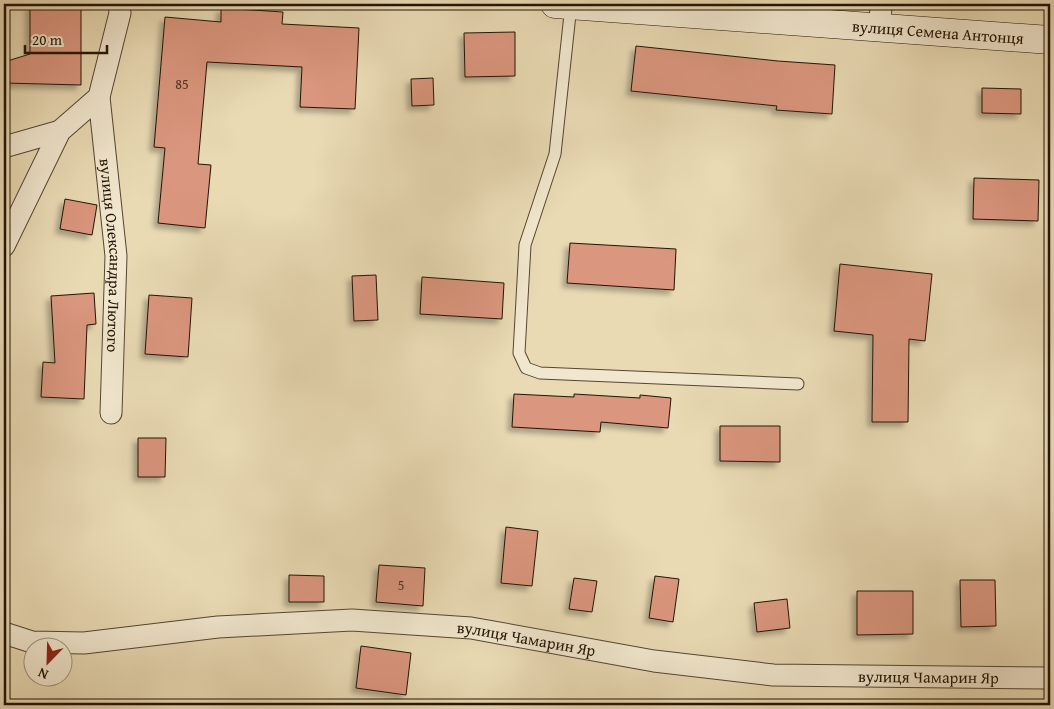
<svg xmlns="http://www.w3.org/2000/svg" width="1054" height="709" font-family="'Gentium Book Plus',serif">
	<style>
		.building { fill: #da967e; stroke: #221404; filter: url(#shadow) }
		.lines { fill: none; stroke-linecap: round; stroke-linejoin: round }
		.lane-casing { stroke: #544630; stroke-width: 13 }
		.street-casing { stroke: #544630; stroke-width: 23 }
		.secondary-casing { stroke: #221404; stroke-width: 29 }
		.lane { stroke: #f1e7ce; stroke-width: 11 }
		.street { stroke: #f1e7ce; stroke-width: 21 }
		.secondary { stroke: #f1e7ce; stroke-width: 28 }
		.labels { text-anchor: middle; stroke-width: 4; stroke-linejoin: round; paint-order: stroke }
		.number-label { font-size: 14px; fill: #503422 }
		.street-label { font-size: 16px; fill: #221404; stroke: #f1e7ce }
	</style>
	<defs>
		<filter id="shadow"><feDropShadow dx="-4.5" dy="4.5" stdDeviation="2.5" flood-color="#0004"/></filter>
	</defs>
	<rect width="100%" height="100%" fill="#e9dab4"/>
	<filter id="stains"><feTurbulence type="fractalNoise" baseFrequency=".004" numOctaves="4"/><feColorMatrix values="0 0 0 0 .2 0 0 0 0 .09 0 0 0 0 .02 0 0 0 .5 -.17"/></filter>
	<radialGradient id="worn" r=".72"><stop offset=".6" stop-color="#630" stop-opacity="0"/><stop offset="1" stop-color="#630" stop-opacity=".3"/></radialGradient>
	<path class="building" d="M30,4H81V85L4,83V62L30,54Z
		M221,8L283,12L282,24L359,28L355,109L300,107L302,67L207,62L198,164L211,165L205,228L158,223L165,148L154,147L165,17L221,22Z
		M515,32V76L465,77L464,33Z
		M636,46L778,61L835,65L832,114L776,110L777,106L631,91Z
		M433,78L434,105L412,106L411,79Z
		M982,88L1021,89V114L982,113Z
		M974,178L1039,180L1038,221L973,219Z
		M65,199L97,205L92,235L60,229Z
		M570,243L676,249L674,290L567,283Z
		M840,264L932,274L925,341L909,339L908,422H872L873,335L834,331Z
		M376,275L378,320L354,321L352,276Z
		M422,277L504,283L502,319L420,314Z
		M94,293L96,324L87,325L84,399L41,397L43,362L55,363L51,296Z
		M149,295L192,298L188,357L145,354Z
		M514,394L574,397V394L640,398V395L671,398L668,428L601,422L600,432L512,427Z
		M720,426H780V462L720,461Z
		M138,438H166L165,477H138Z
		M506,527L538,531L532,586L501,583Z
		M379,565L425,568L423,606L376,602Z
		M289,575L324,576V602H289Z
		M655,576L679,579L673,622L649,618Z
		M574,578L597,581L592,612L569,609Z
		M960,580H995L996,626L961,627Z
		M857,591H913V634L857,635Z
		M787,599L790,628L757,632L754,603Z
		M361,646L411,653L406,695L356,688Z"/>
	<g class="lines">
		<defs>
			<path id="lane" d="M571,5L555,154L525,245L519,353L526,368L540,373L798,384"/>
			<g id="street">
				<path d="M880,27L881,4"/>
				<path id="s1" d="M99,97L116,256L111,413"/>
				<path d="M4,147L60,131"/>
				<path d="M4,246L60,131L99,97L120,13L119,4"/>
				<path id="s2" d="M4,633L32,642L84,643L218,627L352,620L471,628L654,661L773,675L1050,678"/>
			</g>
			<g id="secondary">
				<path id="s3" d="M555,4L1050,40"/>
			</g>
		</defs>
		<use href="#lane" class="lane-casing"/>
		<use href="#street" class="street-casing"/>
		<use href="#secondary" class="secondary-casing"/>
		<use href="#lane" class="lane"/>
		<use href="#street" class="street"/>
		<use href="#secondary" class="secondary"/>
	</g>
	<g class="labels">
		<g class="number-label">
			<text x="182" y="89">85</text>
			<text x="401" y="590">5</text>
		</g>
		<g class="street-label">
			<text dy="6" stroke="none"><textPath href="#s3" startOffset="384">вулиця Семена Антонця</textPath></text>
			<text dy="6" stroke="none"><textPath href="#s1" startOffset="159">вулиця Олександра Лютого</textPath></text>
			<text dy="6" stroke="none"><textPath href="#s2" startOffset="526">вулиця Чамарин Яр</textPath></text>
			<text dy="6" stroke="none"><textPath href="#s2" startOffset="931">вулиця Чамарин Яр</textPath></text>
		</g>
	</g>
	<rect width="1054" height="709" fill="none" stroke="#e9dab4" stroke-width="20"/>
	<rect x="5" y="5" width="1044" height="699" fill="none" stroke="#221404" stroke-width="2.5"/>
	<rect x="10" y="10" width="1034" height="689" fill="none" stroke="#221404"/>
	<g transform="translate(48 662) rotate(203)"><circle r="24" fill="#f1e7ce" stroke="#9e937d"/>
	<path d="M0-4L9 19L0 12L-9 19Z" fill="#8f2418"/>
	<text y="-8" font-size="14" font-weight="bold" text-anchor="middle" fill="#221404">N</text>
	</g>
	<path d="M25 45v8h82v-8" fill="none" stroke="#221404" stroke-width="2.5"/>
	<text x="32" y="45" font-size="15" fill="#221404" stroke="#f1e7ce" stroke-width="4" paint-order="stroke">20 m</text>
	<rect width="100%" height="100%" filter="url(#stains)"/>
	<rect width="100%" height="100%" fill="url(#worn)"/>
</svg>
